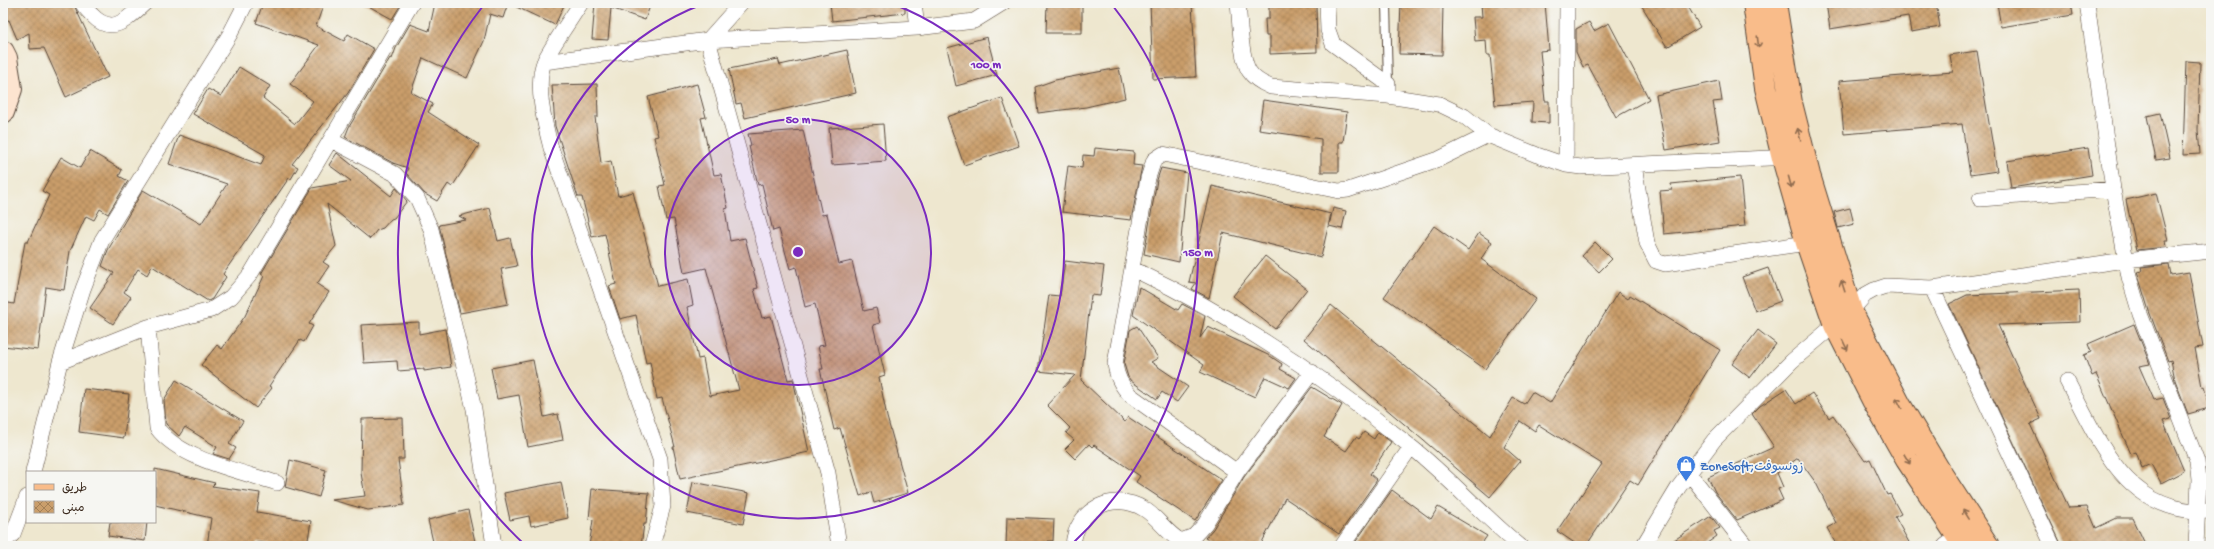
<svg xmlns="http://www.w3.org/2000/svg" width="2214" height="549" font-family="'Gochi Hand','Playpen Sans Arabic',sans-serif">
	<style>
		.building { fill: url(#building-cross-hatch) }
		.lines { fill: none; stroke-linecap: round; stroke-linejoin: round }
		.lane-casing { stroke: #564639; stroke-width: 10 }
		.street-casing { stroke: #564639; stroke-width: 16 }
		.secondary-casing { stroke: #564639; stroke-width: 24 }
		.primary-casing { stroke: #564639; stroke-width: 24 }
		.lane { stroke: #fff; stroke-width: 8 }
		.street { stroke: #fff; stroke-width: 15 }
		.secondary { stroke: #fde4d0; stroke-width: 22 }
		.primary { stroke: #f9bc8a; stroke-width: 22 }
		.oneway { stroke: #906c4f }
		.ring { fill: none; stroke: #7b2cbf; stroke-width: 2 }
		.labels { text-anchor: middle; stroke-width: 3.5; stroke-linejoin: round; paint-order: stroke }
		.shop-label { font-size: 13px; fill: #366cbe; stroke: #f6f6f2; text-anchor: start }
		.centre { fill: #7b2cbf; stroke: #f6f6f2; stroke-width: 2 }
		.ring-label { font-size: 12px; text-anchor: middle; font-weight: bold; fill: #7b2cbf; stroke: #f6f6f2; stroke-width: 3.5; stroke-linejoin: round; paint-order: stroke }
	</style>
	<defs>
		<pattern id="building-cross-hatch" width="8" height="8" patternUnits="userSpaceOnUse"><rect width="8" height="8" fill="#ca9e6b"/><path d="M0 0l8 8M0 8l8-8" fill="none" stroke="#a58157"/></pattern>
	</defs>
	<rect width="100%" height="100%" fill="#f6f6f2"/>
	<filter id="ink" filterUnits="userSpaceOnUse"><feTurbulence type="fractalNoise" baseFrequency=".025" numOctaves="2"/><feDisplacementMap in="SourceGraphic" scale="8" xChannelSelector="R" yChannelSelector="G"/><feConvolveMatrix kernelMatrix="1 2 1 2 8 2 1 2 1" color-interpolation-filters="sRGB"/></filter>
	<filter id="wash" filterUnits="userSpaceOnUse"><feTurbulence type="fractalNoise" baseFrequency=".012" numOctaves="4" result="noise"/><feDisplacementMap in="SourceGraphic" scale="16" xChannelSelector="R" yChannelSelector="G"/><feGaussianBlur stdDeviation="0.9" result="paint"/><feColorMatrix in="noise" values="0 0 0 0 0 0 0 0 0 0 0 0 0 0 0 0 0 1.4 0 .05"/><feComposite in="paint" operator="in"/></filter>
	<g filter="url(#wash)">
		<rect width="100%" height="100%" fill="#eee7cf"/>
		<g id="blocks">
			<path class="building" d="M3,3H73L108,77L66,97L44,48L30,49L29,33L17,39L9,20L3,22Z
				M263,3H324L316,26L344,41L348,34L374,49L348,93L292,164L298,167L291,179L289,178L223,274L226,277L212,299L208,301L152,266L147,275L138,269L124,292L131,297L113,324L90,308L114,273L102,266L108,250L143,190L201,224L227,184L169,164L179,135L261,165L265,155L193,114L208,89L221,96L239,67L270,86L263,98L295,124L313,101L290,84L319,45L256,23Z
				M363,3H402L392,19Z
				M435,3H565L555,25L508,3L503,18L490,14L484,41L467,78L423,58L411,92L433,104L428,112L479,145L452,187L448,184L437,201L425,194L406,173L408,168L393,163L345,137L349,127L390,58L392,59L396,48L410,24L429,31Z
				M595,3H651L645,20L611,8L608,40L592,39Z
				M830,3H905V13L832,21Z
				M1047,3H1082V33H1046Z
				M1150,3H1192L1196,77L1153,79Z
				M1269,3H1316L1317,52L1270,54V36H1266L1265,19H1269Z
				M1401,3H1443L1442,55L1399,54Z
				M1481,3H1545L1549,50L1540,51L1545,101H1549V123L1532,122L1533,102L1495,105L1490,55H1487L1486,40L1475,41L1473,17H1482Z
				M1640,3H1686L1700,27L1667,47Z
				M1826,3H1936L1940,27L1911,32L1908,16L1830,29Z
				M1997,3H2071L2073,15L2001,27Z
				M1589,22L1594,31L1609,23L1649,99L1616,117L1588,65L1583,67L1576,52V29Z
				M987,37L997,75L956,86L947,48Z
				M847,50L856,93L745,118L741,103L736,104L729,69L778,59L780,65Z
				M1977,51L1997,171L1970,175L1962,124L1844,134L1839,81L1953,72L1950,55Z
				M2186,61L2200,62L2198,130L2200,154L2183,155Z
				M1119,68L1125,98L1086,107L1038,113L1035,87L1055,80Z
				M1719,81L1722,101L1713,102L1720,141L1666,150L1656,95Z
				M597,84L598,117H595L601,163L611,161L618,196L633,192L658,286L688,279L693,305L687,307L698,359L703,358L710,396L739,390L706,268L684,273L674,219L666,220L659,186L665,185L654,137L658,136L648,97L697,84L706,117L701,118L714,175L721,174L728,208L725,209L730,241L745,238L758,288L754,289L762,318L771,316L788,380L793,379L809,452L680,479L673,447H675L662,398L657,399L650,362L646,363L636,315L620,319L609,286L616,284L605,234L592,237L582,197H578L555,126L552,85Z
				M1002,98L1019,146L964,165L947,117Z
				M1263,100L1347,112L1343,142H1339V172H1321V139L1259,130Z
				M2160,113L2170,158L2156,160L2147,116Z
				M883,124L886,161L832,165L829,128Z
				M803,130L822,215L827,214L839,264L852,261L864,311L876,308L880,323L873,325L885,375L879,377L887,417L908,493L874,503L871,492L860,496L840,428L834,430L820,369H823L818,346L825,345L815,304L805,307L796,267L790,269L779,229L773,231L762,184L758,185L749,146L751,145L748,134Z
				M1095,148L1134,152L1133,165L1142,166L1131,220L1062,212L1068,166L1082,168L1083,155L1094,156Z
				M2088,148L2092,175L2011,188L2007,161Z
				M90,151L122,170L119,176L128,181L108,214L100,209L94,220L86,216L70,251L64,290L46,287L38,350L3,346V302L14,304L25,242H28L49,195L42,191L61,157L80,168Z
				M337,153L391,196L396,188L407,201L394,218L391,219L383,228L377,230L370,239L327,204L336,246L323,262L329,266L317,284L329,292L309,324L313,326L304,342L300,340L269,386L272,388L256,408L201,365L217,345L222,349L245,316L264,276L261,274L312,188L351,181L329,165Z
				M1161,168L1187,173L1179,262L1144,254L1157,180Z
				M1740,177L1745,226L1664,234L1660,191L1672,190L1671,184Z
				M1212,186L1331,214L1321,257L1223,233L1209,298L1192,289L1196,283L1189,282Z
				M2156,193L2168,241H2165L2166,247L2137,250L2126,200Z
				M490,208L498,241L510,238L517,266L501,269L508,304L460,313L439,225L466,220L459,216Z
				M1333,208L1346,211L1342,229L1329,226Z
				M1850,208L1854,224L1838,228L1834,212Z
				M1434,226L1468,250L1479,233L1492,242L1481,259L1536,299L1485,369L1384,297Z
				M1595,242L1612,259L1599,272L1582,256Z
				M1265,256L1307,289L1275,329L1233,296Z
				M1065,261L1104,266L1100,296L1091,295L1081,380L1125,422L1128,417L1222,480L1195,521L1136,482L1140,476L1094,445L1092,447L1089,444L1075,459L1065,449L1074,440L1066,433L1070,428L1047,405L1075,375L1038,371L1049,295L1060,296Z
				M2169,264L2171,275L2189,272L2203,347L2195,348L2202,387L2204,386L2209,408L2188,414L2175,380L2171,360L2168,361L2149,311L2137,272L2142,271L2141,267Z
				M1768,268L1781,301L1755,311L1742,277Z
				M1139,287L1178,310L1182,304L1205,316L1200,338L1208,327L1270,356L1282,364L1280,369L1296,378L1289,388L1265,377L1255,397L1200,372L1204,365L1133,315Z
				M2079,290L2080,322L1998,325L2041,419L2030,424L2069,508L2087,507L2096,528L2117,518H2133L2146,546H2062L1949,304L1967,295Z
				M1618,292L1628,299L1630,295L1720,350L1638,485L1630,480L1586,546H1579L1557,531L1602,464L1539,425L1535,431L1520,421L1504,447L1520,461L1490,497L1304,339L1331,305L1490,436L1513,398L1524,404L1532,392L1550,403Z
				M419,322V334L445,329L451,367L424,371V369L398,371L397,361L364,363L361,325Z
				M2134,324L2150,364L2139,366L2154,400L2163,398L2171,419L2163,421L2184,471L2161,483L2151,464L2142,468L2136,452L2131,454L2096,374L2092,376L2084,355L2091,352L2088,344Z
				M1137,326L1158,358L1151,362L1188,387L1177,402L1162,392L1157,399L1131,381L1128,377L1124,364L1130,330Z
				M1758,330L1776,344L1750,378L1732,364Z
				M533,360L544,417L558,414L563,440L528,447L519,395L497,399L491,368Z
				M176,380L243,421L229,444L236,448L229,459L213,454L217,447L185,427L179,436L166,424L164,400Z
				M1312,387L1342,405L1324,437L1346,451L1356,437L1359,439L1364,432L1374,439L1378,432L1391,442L1370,474L1377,480L1339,534L1285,498L1260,546H1221L1205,538L1213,529L1244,477Z
				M84,389L129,394L124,438L79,432Z
				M1786,389L1796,404L1812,393L1829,418L1833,415L1865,461L1870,459L1887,495L1890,494L1901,514L1895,517L1911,546H1837L1827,528L1836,523L1816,483L1798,458L1777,473L1783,487L1778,489L1783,500L1737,520L1715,492L1708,477L1774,447L1752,414L1760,406Z
				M403,418L404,459H398L404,505L368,510L332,500L365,496L361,473L362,419Z
				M290,460L326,470L319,497L285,487Z
				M155,469L215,483L212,486L260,493L257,512L311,521L307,546H279L257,542L256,546H207L211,518L155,505Z
				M561,482L568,518L531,526L529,516L510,520L504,493Z
				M693,482L749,493L743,524L687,513Z
				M592,489L649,493L646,524H644L641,546H589L593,520L589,519Z
				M1392,490L1431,519L1438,507L1487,536L1480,546H1357L1354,544Z
				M468,510L476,546H434L428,520Z
				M1711,516L1720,528L1714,531L1717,536L1703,546H1665Z
				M1007,517L1054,519L1053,541H1048V546H1006Z
				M110,522H147L145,541L108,536Z"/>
		</g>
	</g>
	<g filter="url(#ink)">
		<use href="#blocks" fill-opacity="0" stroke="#564639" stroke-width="1"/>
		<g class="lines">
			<defs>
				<path id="lane" d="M1386,3L1388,84"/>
				<path id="street" d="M82,3C85,8 88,11 92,15C113,37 128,18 145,3
					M581,3C569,22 555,41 545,60C534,83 545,125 551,148L660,459L663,506L652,546
					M741,3L708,40L828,473L839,546
					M914,3L917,28
					M1238,3C1240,20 1240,56 1249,71C1254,79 1261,83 1271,87L1388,96L1439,104L1464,116L1488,135L1537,155L1566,165L1581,167L1791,157
					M1327,3L1328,30L1333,44L1388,84V96
					M2087,3L2113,189L2129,277L2140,314L2197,461L2199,480L2196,546
					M544,62L708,40L917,28L974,21L1003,3
					M331,140L395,174L417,198L431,229L474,409L494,546
					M1566,165L1567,3
					M1634,165L1647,243L1656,261L1665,264L1807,243
					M1980,199L2113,189
					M1133,269C1231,315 1326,378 1410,446C1449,477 1482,515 1520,546
					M1932,288L2053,546
					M148,327L157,428C181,460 240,471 277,483
					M60,362L148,327L211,310L231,297L250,275L412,3
					M2067,381C2100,443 2127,516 2211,511
					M33,472L60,362L83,289L102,240L230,34L246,3
					M1237,472L1130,395C1121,385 1117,377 1115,364L1148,178L1154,160L1163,154L1339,191L1348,190L1439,159L1488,135
					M1689,473L1746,546
					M3,543L13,534L27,497
					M1073,546C1075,510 1113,490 1144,509C1159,518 1166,533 1181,541L1194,536L1205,524L1237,472L1312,372
					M1342,546L1411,447
					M1643,546L1678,488L1714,440L1792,361L1851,311L1865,295L1874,290L1886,286L1932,288L2125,260L2211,251
					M1945,546L1957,537"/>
				<path id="secondary" d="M3,52L6,58L11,89L3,112"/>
				<path id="primary" d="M1754,3L1766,88L1783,158L1807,243L1835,325L1873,400L1907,460L1964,546
					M1775,3L1791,103L1809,175L1851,311L1901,407L1940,472L1988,546"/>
			</defs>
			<use href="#lane" class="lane-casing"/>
			<use href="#street" class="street-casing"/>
			<use href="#secondary" class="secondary-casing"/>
			<use href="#primary" class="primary-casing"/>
			<use href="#lane" class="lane"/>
			<use href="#street" class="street"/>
			<use href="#secondary" class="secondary"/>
			<use href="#primary" class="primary"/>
		</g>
		<defs><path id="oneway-shaft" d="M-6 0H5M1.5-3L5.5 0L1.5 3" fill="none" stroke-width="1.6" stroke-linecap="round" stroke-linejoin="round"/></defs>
		<g class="oneway">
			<use href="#oneway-shaft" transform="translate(1758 42) rotate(83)"/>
			<use href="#oneway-shaft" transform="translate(1799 134) rotate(-104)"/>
			<use href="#oneway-shaft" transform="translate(1790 182) rotate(75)"/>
			<use href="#oneway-shaft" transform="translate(1843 286) rotate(-108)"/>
			<use href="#oneway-shaft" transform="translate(1845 345) rotate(64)"/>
			<use href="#oneway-shaft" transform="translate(1899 403) rotate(-117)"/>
			<use href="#oneway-shaft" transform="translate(1907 459) rotate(59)"/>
			<use href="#oneway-shaft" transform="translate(1966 514) rotate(-122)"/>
		</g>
	</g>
	<circle cx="798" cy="252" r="133" fill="#7b2cbf" fill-opacity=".12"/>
	<g class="ring">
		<circle cx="798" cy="252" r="133"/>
		<path d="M893 4A266 266 0 1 1 703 4"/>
		<path d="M525 545A400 400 0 0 1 483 6M1113 6A400 400 0 0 1 1071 545"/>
	</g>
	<defs>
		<symbol id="shop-pin" viewBox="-11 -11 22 30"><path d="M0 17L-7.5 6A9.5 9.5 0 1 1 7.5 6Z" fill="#3f7fe0" stroke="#f6f6f2"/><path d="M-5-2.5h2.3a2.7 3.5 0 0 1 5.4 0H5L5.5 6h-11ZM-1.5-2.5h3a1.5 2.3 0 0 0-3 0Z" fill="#fff"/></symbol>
	</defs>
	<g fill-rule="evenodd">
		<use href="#shop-pin" x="1675" y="454" width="22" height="30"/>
	</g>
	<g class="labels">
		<g class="shop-label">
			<text x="1700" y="470">ZoneSoft;زونسوفت</text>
		</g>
	</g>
	<circle cx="798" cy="252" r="6" class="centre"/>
	<g class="ring-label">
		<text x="986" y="68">100 m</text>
		<text x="798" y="123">50 m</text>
		<text x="1198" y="256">150 m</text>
	</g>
	<rect width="2214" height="549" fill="none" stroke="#f6f6f2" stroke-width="16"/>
	<rect x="26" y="471" width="130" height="52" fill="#f6f6f2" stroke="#aba49d"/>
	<rect x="34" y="484" width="20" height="6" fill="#f9bc8a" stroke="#aba49d"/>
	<text x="62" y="491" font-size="12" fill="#3b2a1e">طريق</text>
	<rect x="34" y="501" width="20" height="12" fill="url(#building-cross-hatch)" stroke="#aba49d"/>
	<text x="62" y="511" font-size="12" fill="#3b2a1e">مبنى</text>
</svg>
